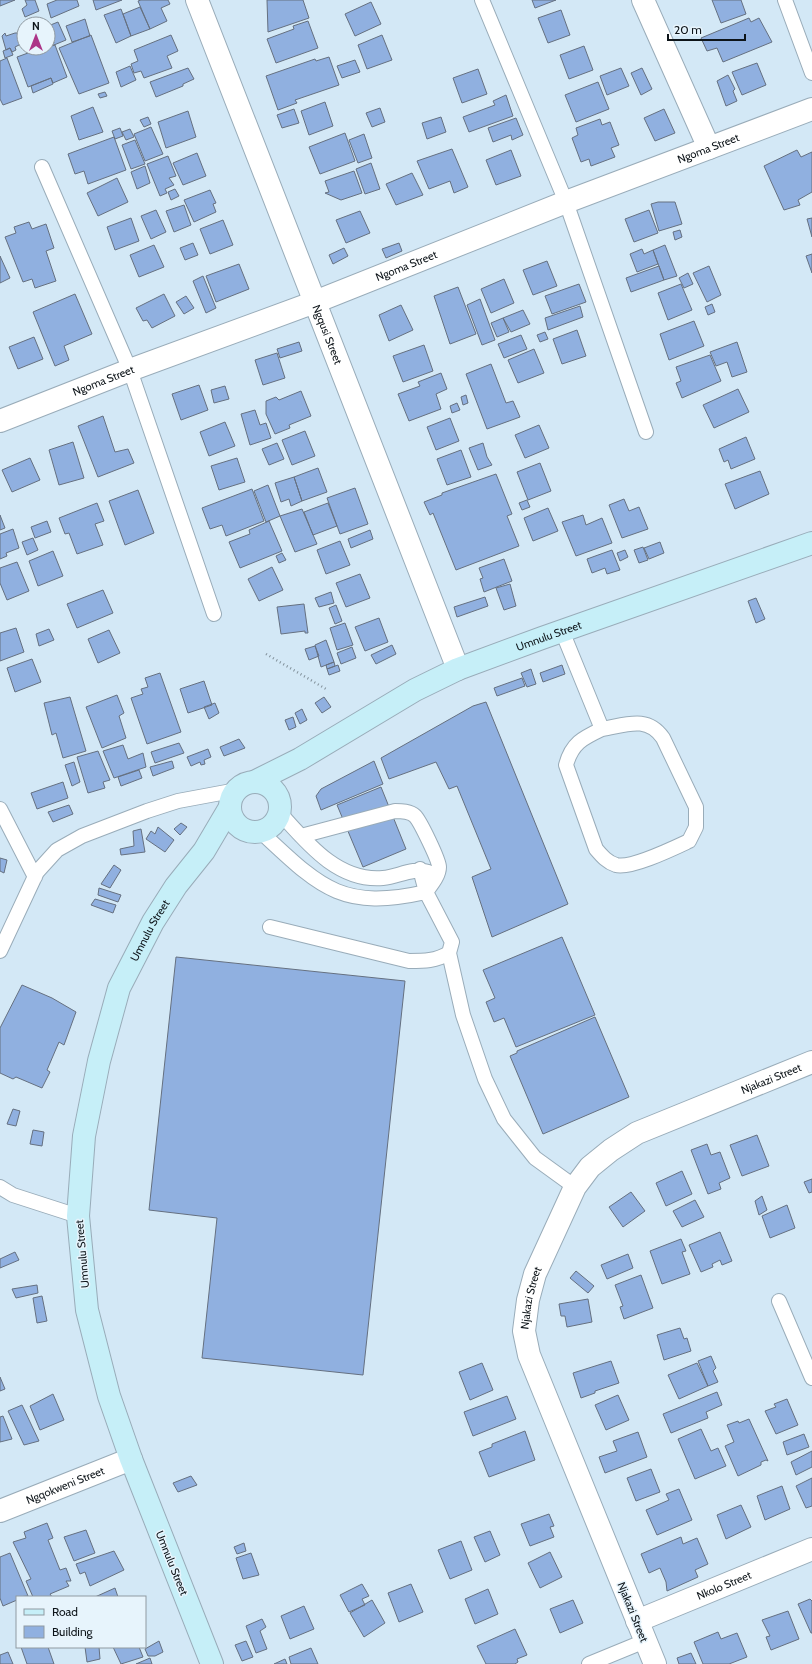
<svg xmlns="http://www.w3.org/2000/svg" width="812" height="1664" font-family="Cabin,sans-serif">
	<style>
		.building { fill: #90b0e0; stroke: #657080 }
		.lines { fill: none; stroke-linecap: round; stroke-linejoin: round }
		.lane-casing { stroke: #99acb9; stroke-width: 16 }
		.street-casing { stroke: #99acb9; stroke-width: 24 }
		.secondary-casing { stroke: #99acb9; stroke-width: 24 }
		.path { stroke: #82919b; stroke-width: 2.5; stroke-dasharray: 1 3; stroke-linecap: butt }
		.lane { stroke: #fff; stroke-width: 14 }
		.street { stroke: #fff; stroke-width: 22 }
		.secondary { stroke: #c6eff8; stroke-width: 22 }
		.labels { text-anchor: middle; stroke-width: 3; stroke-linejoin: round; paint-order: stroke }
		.street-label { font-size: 11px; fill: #0d1419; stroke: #e7f4fc }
	</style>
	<rect width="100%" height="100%" fill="#d3e8f6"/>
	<path class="building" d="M0,0H15L0,6Z
		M25,0H35L39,11L25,17L22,9L27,5Z
		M57,0H77L79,6L51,18L47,4Z
		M93,0H122L96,10Z
		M141,0H168L170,4L161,8L167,21L150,29L138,1Z
		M267,0H303L309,18L268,32Z
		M532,0H556L535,8Z
		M712,0H741L746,14L721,23Z
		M371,2L381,24L355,36L345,14Z
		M140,7L150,29L131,36L123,14Z
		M121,9L131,36L116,43L104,15Z
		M561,10L570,35L548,43L538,18Z
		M749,18L751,22L759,18L772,42L723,62L717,48L707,51L701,38Z
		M85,19L90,36L72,42L66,26Z
		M308,21L318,48L276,63L267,39L294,29L293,26Z
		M58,22L66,40L54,45L48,26Z
		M48,29L54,43L48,45Z
		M5,33L6,36L15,33H20L23,35L24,39L19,45L15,47L16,50L12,52L10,48L6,50L2,36Z
		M91,35L109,83L79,94L59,48Z
		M171,35L178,51L167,56L172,68L144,78L141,71L134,73L131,64L138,61L134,50Z
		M382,35L392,60L367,69L358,45Z
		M55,45L67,77L53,83L51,78L28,87L17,57L39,49Z
		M584,46L593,70L569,79L560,55Z
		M10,48L13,55L5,58L3,51Z
		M329,57L339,85L295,100L297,103L278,110L266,76L315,59L316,61Z
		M7,58L22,98L3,105L0,99V61Z
		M355,60L360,72L342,78L337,66Z
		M757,63L766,85L742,95L732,72Z
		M130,66L136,80L121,87L116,72Z
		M188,68L194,79L183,84V86L156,97L150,82Z
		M621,68L629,86L607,95L600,76Z
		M642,68L652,89L641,95L631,73Z
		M478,69L487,94L462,103L453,78Z
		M728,75L735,89L733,91L737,101L726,106L717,81Z
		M51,78L53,84L33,93L31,86Z
		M598,82L609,109L576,122L565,95Z
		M105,92L107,96L100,98L98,94Z
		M506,95L513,116L469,132L463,117L495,105L493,101Z
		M325,102L333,126L309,135L301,111Z
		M93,107L103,132L79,140L71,116Z
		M380,108L385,122L372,127L366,113Z
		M294,109L299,123L282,128L277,115Z
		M664,109L675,133L655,141L644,118Z
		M188,111L196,137L166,148L158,122Z
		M148,117L151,124L144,127L140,120Z
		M441,117L446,132L427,139L422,123Z
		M516,118L523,135L512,140L511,135L493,142L488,128Z
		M600,119L602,125L610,122L619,145L611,148L615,157L591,166L589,159L581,162L572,138L578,135L576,128Z
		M151,127L163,154L145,161L134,134Z
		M120,128L123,136L115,139L112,131Z
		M130,129L134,137L126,140L122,132Z
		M345,133L355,161L320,174L309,147Z
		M364,134L372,158L358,163L349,140Z
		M114,137L126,170L88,184L84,171L75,174L68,154Z
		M135,140L145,164L131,169L122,145Z
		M452,149L468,187L454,193L450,181L429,189L417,161Z
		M511,150L521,176L496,185L486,160Z
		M797,150L801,157L812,152V192L798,200L800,205L784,210L764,166Z
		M197,153L206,176L183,185L173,163Z
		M168,156L176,176L169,178L174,185L165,189L167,193L160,196L147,164Z
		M371,163L380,189L365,194L356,169Z
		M145,166L150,183L137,189L131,172Z
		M354,171L362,193L341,200L325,193L329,192L325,181Z
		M412,173L423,195L396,205L386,184Z
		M117,178L128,202L98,216L87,193Z
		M175,189L179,196L171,200L168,192Z
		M210,190L216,203L213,204L216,212L194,222L184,200Z
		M658,202H675L682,224L659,231L651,204Z
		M184,205L191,225L174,232L166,211Z
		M156,210L166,232L151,239L141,216Z
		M649,210L658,233L634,242L625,219Z
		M360,211L370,233L346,243L336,220Z
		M131,218L139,241L115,250L107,227Z
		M812,218V237L807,219Z
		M223,220L233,245L210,254L200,229Z
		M29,222L32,229L46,224L54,248L46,251L56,281L35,288L32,279L23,282L5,237L16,233L14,227Z
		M680,230L682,237L675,240L673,232Z
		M193,243L198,255L185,260L180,248Z
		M399,243L402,251L386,258L382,249Z
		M154,245L164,267L139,277L130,255Z
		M665,245L677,276L664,280L653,250Z
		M344,248L348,256L333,264L329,255Z
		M642,249L644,254L653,250L658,264L637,272L630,254Z
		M812,254V273L806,256Z
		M0,256L10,278L0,283Z
		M547,261L557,286L533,295L523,270Z
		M239,264L249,289L216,302L206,276Z
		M659,266L664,280L631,292L626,278Z
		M709,266L721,295L707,302L693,273Z
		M688,273L693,284L684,288L679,278Z
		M203,276L216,308L206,313L193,281Z
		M504,279L514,303L491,313L481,289Z
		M579,284L586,302L552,314L545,296Z
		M681,284L692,310L668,320L658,293Z
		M458,287L476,334L450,344L434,296Z
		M75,294L92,334L64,346L69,360L55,366L33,312Z
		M164,294L175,316L152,328L147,320L143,321L136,308Z
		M186,296L194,308L184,314L176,302Z
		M480,299L495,340L482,345L467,305Z
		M712,304L715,312L708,315L705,307Z
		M401,305L413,330L389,341L379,315Z
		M580,306L583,317L548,330L545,318Z
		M523,310L530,324L511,332L503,318Z
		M503,318L509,332L497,337L491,323Z
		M694,321L704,346L669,360L660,334Z
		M577,330L586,356L562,364L553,339Z
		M545,332L548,339L540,342L537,335Z
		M521,335L527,349L504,358L498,344Z
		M34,337L43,359L18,369L9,347Z
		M299,342L302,351L280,358L277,349Z
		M737,342L747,372L732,377L727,362L716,366L710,352Z
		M424,345L433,371L403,382L393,356Z
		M534,349L544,373L518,383L508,360Z
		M277,353L285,378L263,385L255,360Z
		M710,355L721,381L682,398L676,383L681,381L676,367Z
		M491,364L506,403L513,401L520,417L487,429L466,374Z
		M441,373L447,389L436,394L441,409L409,421L398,394L420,386L418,382Z
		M199,385L208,410L181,420L172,394Z
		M225,386L229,399L214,403L211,390Z
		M738,389L749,412L714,428L703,405Z
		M301,391L311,416L289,425L290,428L275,434L266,414V401L276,397L279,400Z
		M466,395L468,403L463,405L461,397Z
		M457,403L460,410L452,413L450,406Z
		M255,410L260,425L266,423L271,438L250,445L241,414Z
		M103,416L115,452L128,449L134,463L98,477L78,426Z
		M450,418L459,441L436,450L427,427Z
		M225,422L235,446L209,456L200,432Z
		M539,425L549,448L525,458L515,435Z
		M305,431L315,456L292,465L282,440Z
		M746,437L755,459L731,469L728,460L724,462L719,449Z
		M73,442L84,478L59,485L49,450Z
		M277,443L284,459L269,465L262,449Z
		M483,443L487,457L492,465L478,470L469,448Z
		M461,450L471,477L447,485L437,459Z
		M30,458L40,480L12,492L2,470Z
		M237,458L245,482L219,490L211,466Z
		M540,463L551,491L528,500L517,472Z
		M318,468L327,492L302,501L294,477Z
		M760,471L769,494L735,509L725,484Z
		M496,474L512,514L507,516L519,546L456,570L433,513L430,515L424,502L442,495V493Z
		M294,477L302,501L291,506L289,499L281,502L275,483Z
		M268,485L280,516L266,522L254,491Z
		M355,488L368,524L340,534L327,498Z
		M252,489L264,521L226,536L222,525L210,529L202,508Z
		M138,490L154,533L125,545L109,501Z
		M624,499L629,511L639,507L648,529L622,538L609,505Z
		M527,500L530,507L522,510L519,503Z
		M97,503L104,521L95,524L103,545L77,554L69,533L65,534L59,518Z
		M328,503L337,526L313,535L304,512Z
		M548,508L558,531L533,541L524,518Z
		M302,509L317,544L295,552L280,516Z
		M0,515L5,528L0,530Z
		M583,515L586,525L602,518L612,543L576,556L562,522Z
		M47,521L51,532L35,538L31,527Z
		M269,521L282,551L240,568L229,542L250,534L249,530Z
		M13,529L19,548L6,553L7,556L0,559V534Z
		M370,530L373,539L351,548L348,539Z
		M33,538L38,550L27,555L22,542Z
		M340,541L350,565L326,574L317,550Z
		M660,542L664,553L649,559L644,548Z
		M643,547L648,560L639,563L634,550Z
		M612,550L620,570L607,574L605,568L592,573L587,559Z
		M625,550L628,557L620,561L617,553Z
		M53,551L63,576L38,586L29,561Z
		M282,553L286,560L279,563L276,556Z
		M504,559L512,581L484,592L480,579L483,578L479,568Z
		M17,562L29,591L7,600L0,583V568Z
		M272,567L283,590L259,601L248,579Z
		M360,574L370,598L346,607L336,583Z
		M510,584L516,606L504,610L496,588Z
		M103,590L113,613L77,628L67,604Z
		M331,592L334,603L319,607L315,598Z
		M485,597L488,606L457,617L454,607Z
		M756,598L765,619L756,623L748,601Z
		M304,604L308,633H305V631L281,634L277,607Z
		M336,605L342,621L335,624L329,608Z
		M379,618L388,642L365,651L355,627Z
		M345,623L353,645L337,650L330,628Z
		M16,628L24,652L0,661V633Z
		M49,629L54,640L39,646L36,634Z
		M109,630L120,653L98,663L88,639Z
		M326,640L334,662L321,667L315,645Z
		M392,645L396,654L376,664L371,655Z
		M315,646L319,656L309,660L305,649Z
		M352,647L356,658L341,664L337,653Z
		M32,659L41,682L15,692L7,668Z
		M334,662L335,666L327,669L326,665Z
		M338,665L340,671L329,675L327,669Z
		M562,665L565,674L543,682L540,673Z
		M531,669L536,684L527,687L521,673Z
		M160,673L181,732L147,744L131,698L143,694L141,689L148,687L145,678Z
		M522,678L525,686L497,696L494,688Z
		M204,681L212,705L188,713L180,689Z
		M117,695L124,713L119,716L126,738L102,748L86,707Z
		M70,697L86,751L63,758L56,733L52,735L44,703Z
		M324,697L331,707L322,713L315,703Z
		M486,702L568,904L492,937L472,877L491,869L457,786L449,789L436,762L389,779L381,758L473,706Z
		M215,703L219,713L209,719L204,707Z
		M302,709L307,720L300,724L295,713Z
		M293,717L296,727L289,730L285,720Z
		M239,739L245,748L224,756L220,747Z
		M179,743L184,753L155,763L151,752Z
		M123,745L128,759L143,753L146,767L114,778L103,751Z
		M208,749L211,757L204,760L205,764L201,765L200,762L191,766L187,757Z
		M98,751L110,780L103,782L105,788L88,793L77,757Z
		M172,761L174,768L153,776L150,767Z
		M374,761L383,784L321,810L316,796L321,789Z
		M74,762L80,782L72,786L65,765Z
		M139,770L142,778L121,786L118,777Z
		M63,782L68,798L37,809L31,793Z
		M381,787L406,849L363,867L337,805Z
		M69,805L73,814L53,822L48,812Z
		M181,823L187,827L180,835L174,829Z
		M158,827L174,840L165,852L146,839L151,831L155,834Z
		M141,829L145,852L121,855L120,849L134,846L133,831Z
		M0,858L7,860L4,873L0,871Z
		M114,865L121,870L110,888L101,884Z
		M99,888L121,895L118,902L98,895Z
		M95,899L116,905L113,913L91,905Z
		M562,937L595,1015L516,1047L504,1018L494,1022L486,1002L495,998L483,970Z
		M176,957L405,981L363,1375L202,1358L217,1218L149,1210Z
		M22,985L52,998L76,1012L64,1045L59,1042L47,1070L50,1072L42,1088L16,1077L13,1079L0,1073V1028Z
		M595,1017L629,1097L543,1134L510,1056L517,1053V1051Z
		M13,1109L20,1111L16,1126L7,1124Z
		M33,1130L44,1132L42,1146L30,1144Z
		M757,1135L769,1166L742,1176L730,1145Z
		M707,1144L711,1155L720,1152L730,1178L719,1183L721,1189L708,1194L691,1150Z
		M682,1171L692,1194L666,1206L656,1183Z
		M812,1179V1192L809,1193L804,1182Z
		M631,1192L645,1211L623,1227L609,1207Z
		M762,1196L767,1210L759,1215L755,1201Z
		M695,1200L704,1217L682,1227L673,1211Z
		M787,1205L795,1228L770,1238L762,1216Z
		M720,1232L732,1261L722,1265L720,1260L712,1264L713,1267L701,1272L689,1245Z
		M681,1239L686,1251L682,1252L690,1274L662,1284L650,1251Z
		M15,1252L19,1260L0,1268V1259Z
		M628,1254L633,1268L607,1279L601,1265Z
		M576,1271L594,1286L588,1293L570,1278Z
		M641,1275L653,1308L624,1319L620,1307L623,1306L615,1285Z
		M37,1285L38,1293L16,1298L12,1289Z
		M42,1296L47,1321L37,1323L33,1298Z
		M588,1299L592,1322L567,1327L565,1316H561L559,1304Z
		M680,1328L684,1339L687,1338L691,1351L664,1360L657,1335Z
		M711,1356L716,1368L713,1371L718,1382L708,1386L698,1361Z
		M611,1361L619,1383L595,1391V1393L581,1398L573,1373Z
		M482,1363L493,1390L470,1400L459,1372Z
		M697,1363L708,1386L679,1399L668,1375Z
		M0,1377L5,1389L0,1391Z
		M717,1392L722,1405L706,1412L708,1418L671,1433L663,1414Z
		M53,1394L64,1420L40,1430L30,1406Z
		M618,1395L629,1420L606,1430L595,1405Z
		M507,1396L516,1419L473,1436L464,1412Z
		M787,1399L798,1425L776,1434L765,1411L776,1407L774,1404Z
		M22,1405L39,1441L24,1445L8,1411Z
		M3,1416L12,1439L0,1442V1417Z
		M749,1419L768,1461L766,1460L761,1462V1465L738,1476L725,1446L734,1442L727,1425L738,1421L739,1423Z
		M701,1429L711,1451L718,1448L726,1466L695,1479L678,1439Z
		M525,1431L535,1460L489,1477L479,1452L492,1447V1444Z
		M638,1432L647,1457L605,1473L599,1457L617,1451L613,1441Z
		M804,1434L809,1447L787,1455L783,1442Z
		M812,1451V1467L796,1475L791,1462Z
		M651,1469L660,1492L636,1501L627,1478Z
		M191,1476L197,1485L178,1492L173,1483Z
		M812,1478V1506L806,1508L796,1486Z
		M782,1486L790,1509L765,1520L757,1496Z
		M679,1489L692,1520L657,1535L646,1510L669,1500L666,1494Z
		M741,1505L751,1527L726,1539L717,1515Z
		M549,1514L554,1526L550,1527L554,1537L530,1546L521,1524Z
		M47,1523L53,1538L48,1540L60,1570L66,1568L71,1581H66L69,1586L50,1594L52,1597H33L26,1581L31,1579L13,1542L26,1538L24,1532Z
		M86,1530L95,1553L74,1561L64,1537Z
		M490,1531L500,1555L485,1562L474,1537Z
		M681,1537L683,1544L697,1538L708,1564L695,1570L698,1577L667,1591L666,1582L660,1568L649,1573L641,1554Z
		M461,1541L472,1570L450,1579L438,1550Z
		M244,1543L246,1551L237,1554L234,1547Z
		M114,1551L124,1570L90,1586L85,1572L80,1574L76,1564Z
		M550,1552L562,1577L540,1588L528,1563Z
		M10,1553L28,1596L17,1597V1600L3,1606L0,1598V1557Z
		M251,1553L259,1575L243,1579L236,1558Z
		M362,1584L369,1596L362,1599L365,1605L349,1612L340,1595Z
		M411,1584L423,1612L399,1622L388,1593Z
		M115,1588L118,1597H95Z
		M488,1589L498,1614L475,1624L465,1599Z
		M810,1599L812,1601V1633H811L798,1604Z
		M372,1600L385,1623L364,1637L350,1613Z
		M573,1600L583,1623L560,1633L550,1609Z
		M304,1606L314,1629L290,1639L281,1616Z
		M788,1611L799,1639L771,1650L766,1637L770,1636L762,1620Z
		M262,1619L266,1627L260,1631L267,1649L256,1653L246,1626Z
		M515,1629L527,1655L517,1659L518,1662L515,1664H486L477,1646Z
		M718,1632L721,1639L737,1633L747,1657L729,1664H703L694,1642Z
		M159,1641L163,1652L155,1656H148L145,1649Z
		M246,1641L253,1657L242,1661L235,1645Z
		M21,1647H48L54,1664H27Z
		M85,1647H99L100,1659L87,1662Z
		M113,1647H139L143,1657L121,1664Z
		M311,1648L318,1664H291L289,1657Z
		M8,1652L13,1664H0V1655Z
		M691,1653L696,1664H679L677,1658Z
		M150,1658L152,1664H136Z
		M285,1659L287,1664H274Z"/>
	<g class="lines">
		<defs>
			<path id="lane" d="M482,0L566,202L646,432
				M785,0L812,73
				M42,167L130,370L214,614
				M562,631L602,729C583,738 572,743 566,765L596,849C602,856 607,862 616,865C631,869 674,848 689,841L696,827V807L663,738C647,715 626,725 602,729
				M0,809L35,877
				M280,813C307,843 338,882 383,878C398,877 412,867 428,872
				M261,832C320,887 341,911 426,892C431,885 439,876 439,867C439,860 420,821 415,816C410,811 401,811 395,811L301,836
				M270,927L409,961C424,961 436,961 449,953L452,942L426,892L420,869
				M0,951L37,872L57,850L82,836L147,811L178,801L237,790
				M449,953L463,1015L485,1079L504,1119L535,1158L575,1187
				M0,1187L13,1195L78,1216
				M779,1301L812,1378
				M589,1664L645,1641"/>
			<g id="street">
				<path id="s1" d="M197,0L458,669"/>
				<path d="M643,0L709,148"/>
				<path id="s2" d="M0,421L130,370L315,302L566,202L812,109"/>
				<path id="s3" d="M0,1511L131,1459"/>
				<path id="s4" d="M637,1621L812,1549"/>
				<path id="s5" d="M655,1664L529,1355L524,1331L528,1300L535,1274L575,1187L590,1167L611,1150L637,1133L812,1062"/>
			</g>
			<g id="secondary">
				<path id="s6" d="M254,782L300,759L415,690L458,669L542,638L812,543"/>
				<circle cx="255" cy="807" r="25"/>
				<path id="s7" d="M212,1664L131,1459L109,1396L87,1310L78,1216L84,1136L99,1061L119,988L153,922L176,886L204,851L230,807"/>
			</g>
		</defs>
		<use href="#lane" class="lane-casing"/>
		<use href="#street" class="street-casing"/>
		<use href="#secondary" class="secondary-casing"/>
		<path class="path" d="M266,654L326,689"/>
		<use href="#lane" class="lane"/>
		<use href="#street" class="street"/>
		<use href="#secondary" class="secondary"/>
	</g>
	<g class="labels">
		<g class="street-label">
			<text dy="4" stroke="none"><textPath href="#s2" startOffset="759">Ngoma Street</textPath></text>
			<text dy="4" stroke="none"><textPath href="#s2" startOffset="435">Ngoma Street</textPath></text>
			<text dy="4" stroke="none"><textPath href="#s1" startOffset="359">Ngqusi Street</textPath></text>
			<text dy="4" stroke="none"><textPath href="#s2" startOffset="111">Ngoma Street</textPath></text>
			<text dy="4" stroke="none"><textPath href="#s6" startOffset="330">Umnulu Street</textPath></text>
			<text dy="4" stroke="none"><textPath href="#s7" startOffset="768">Umnulu Street</textPath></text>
			<text dy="4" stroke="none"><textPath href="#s5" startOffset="740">Njakazi Street</textPath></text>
			<text transform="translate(82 1254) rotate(-95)" y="4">Umnulu Street</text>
			<text dy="4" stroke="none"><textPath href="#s5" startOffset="392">Njakazi Street</textPath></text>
			<text dy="4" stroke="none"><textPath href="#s3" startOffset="70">Ngqokweni Street</textPath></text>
			<text transform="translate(172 1563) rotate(68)" y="4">Umnulu Street</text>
			<text dy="4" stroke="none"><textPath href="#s4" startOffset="94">Nkolo Street</textPath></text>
			<text transform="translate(633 1612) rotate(68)" y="4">Njakazi Street</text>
		</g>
	</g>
	<rect x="16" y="1596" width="130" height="52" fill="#e7f4fc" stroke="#909aa1"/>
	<rect x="24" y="1609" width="20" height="6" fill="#c6eff8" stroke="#909aa1"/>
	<text x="52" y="1616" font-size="12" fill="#0d1419">Road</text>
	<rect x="24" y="1626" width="20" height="12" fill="#90b0e0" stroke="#909aa1"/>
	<text x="52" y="1636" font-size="12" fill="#0d1419">Building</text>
	<g transform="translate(36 36)"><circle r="19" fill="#e7f4fc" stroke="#909aa1"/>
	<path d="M0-3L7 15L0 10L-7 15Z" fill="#ac3488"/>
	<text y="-6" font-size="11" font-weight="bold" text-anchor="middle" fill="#0d1419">N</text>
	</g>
	<path d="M668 34v6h77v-6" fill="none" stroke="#0d1419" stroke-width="2"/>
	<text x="674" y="34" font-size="12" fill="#0d1419" stroke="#e7f4fc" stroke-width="3" paint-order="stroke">20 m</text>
</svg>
